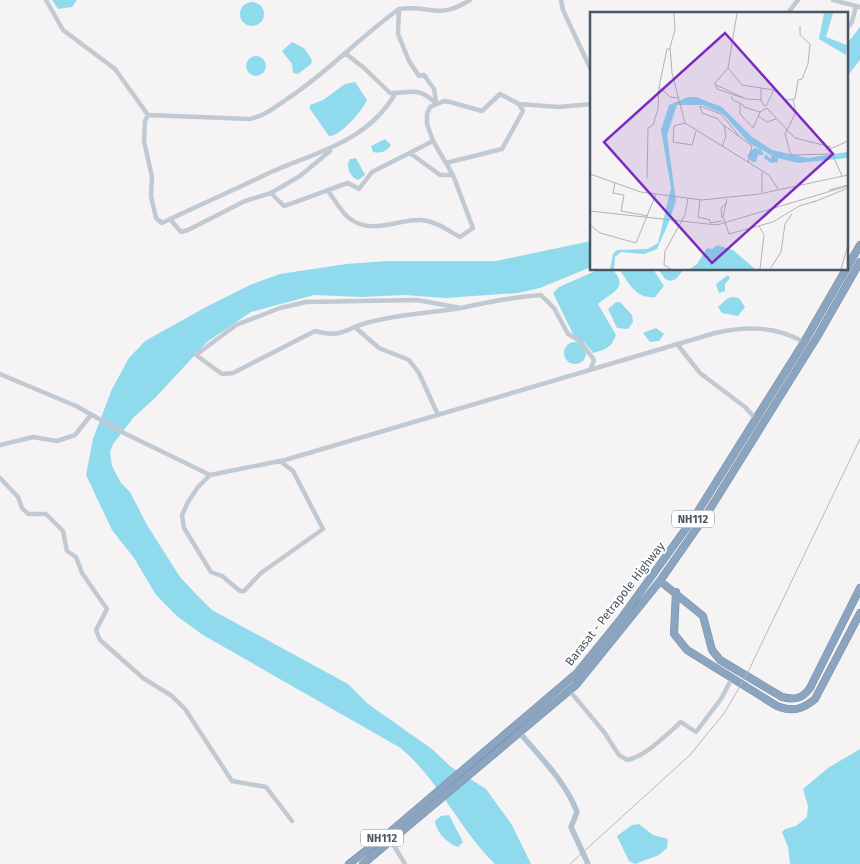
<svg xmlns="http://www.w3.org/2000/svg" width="860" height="864" font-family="'Fira Sans',sans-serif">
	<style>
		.water { fill: #90daee }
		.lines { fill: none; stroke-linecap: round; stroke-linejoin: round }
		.highway-casing { stroke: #7690ad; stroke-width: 8 }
		.minor { stroke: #c1cad2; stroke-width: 4.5 }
		.major { stroke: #b3c2d1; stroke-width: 5.5 }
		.highway { stroke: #8ba5c1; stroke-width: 7 }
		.rail { stroke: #b5b8bd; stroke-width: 1 }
		.labels { text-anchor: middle; stroke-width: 4; stroke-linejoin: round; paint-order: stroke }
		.shield { fill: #fff; stroke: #808990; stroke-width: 1 }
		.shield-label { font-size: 11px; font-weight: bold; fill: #4a5661 }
		.street-label { font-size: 12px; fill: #4a5661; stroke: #fff }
		.inset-road { fill: none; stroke: #b1b4b9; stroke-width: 1 }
		.view { fill: #7b2cbf; fill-opacity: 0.15; stroke: #7b2cbf; stroke-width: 2.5 }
		.inset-edge { fill: none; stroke: #4a5661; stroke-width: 2.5 }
	</style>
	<rect width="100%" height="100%" fill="#f5f3f3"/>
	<path class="water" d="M52,0H77L72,7L58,9Z
		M240 14a12 12 0 1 1 24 0a12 12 0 1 1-24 0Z
		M860,27V60L846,78V45Z
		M292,42L304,48L312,60L311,64L298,74L293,73L292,64L282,51Z
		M246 66a10 10 0 1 1 20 0a10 10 0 1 1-20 0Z
		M355,82L367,100C363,110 340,137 329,136L310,109V105L323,100L345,84Z
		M385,139L391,145C387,151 381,154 373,152L371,146Z
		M356,158L365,175L358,180C350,177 345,166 350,159Z
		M591,241V267L540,288L518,293L445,298L404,295L362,297L314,295L251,312L207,342L155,398L134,417L113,444L110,452L112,466L121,483L130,492L147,525L180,577L193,591L212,610L348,684L368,704L432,749L451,767L486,789L512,825L531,864H495C458,828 439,779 399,747L203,635L178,617L156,595L134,558L112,530L86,475L93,439L112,389L129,358L145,341L206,307L250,285L280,274L346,264L388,261H496Z
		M600,269H612C631,289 609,293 598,304L616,335C612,347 605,350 593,353L585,343L573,334L553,293L559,287Z
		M621,269H653L664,286L655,297C637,299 630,285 621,272Z
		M658,269H684L676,279L671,281L665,279Z
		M728,275L730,278L725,284V291L719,293L716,284Z
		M733,297L739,298L745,307L738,316L722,313L718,307L728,298Z
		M616,302H620L632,315L633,322L628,329L617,328L608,309Z
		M656,328L664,334L659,341L650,342L643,333Z
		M564 353a11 11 0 1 1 22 0a11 11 0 1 1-22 0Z
		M860,749V864H790L788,847L782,832L785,829L796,826L807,817L808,806L803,789L828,768Z
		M449,815L463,842L458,847C448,844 436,832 435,821L441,816Z
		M639,824L653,835L668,839L667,848L659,855L635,864L629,861L617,836L632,825Z"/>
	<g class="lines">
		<defs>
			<path id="highway" d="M660,581L703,616L712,650L720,660L782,697C795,700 802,699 810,688L860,588
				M676,592L674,634L687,650L777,706C792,712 802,710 815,699L860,613
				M349,864L390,832L577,673L620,620L695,516L804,342L860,245
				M363,864L576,685L660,581L708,512L817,337L860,262"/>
		</defs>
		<use href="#highway" class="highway-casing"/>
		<path class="minor" d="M46,0L63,30L115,69L148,115L250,119C266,115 274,108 287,99C328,72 360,37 399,9C429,4 437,21 470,0
			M561,0L563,10L591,70
			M833,0L860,7
			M399,9L398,34L409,61L419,76L424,75L434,89L436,102
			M787,14L798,0
			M846,29L852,22L856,6
			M345,53L364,68L390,93C411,94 418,85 436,104
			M148,115L145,121L144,141L152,177L151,196L156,218L162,223C197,206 234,190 269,173C316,152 367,142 395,94
			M433,141L427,124V114L430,107L444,101L450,102L482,111L500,94L519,104L559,107L591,104
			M410,153L440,175H453
			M446,163L502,149L523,111L519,104
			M271,193L284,206C306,199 327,190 348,183L359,189L372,172L433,141L453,175L473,228L460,237C447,230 436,221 421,220C396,219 372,236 349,218C341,212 334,198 327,190
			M170,219L181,232L188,230L245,201L271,193L300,176L330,151
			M461,308L417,300L306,302L280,308L236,325L196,355L222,374L233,373L315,331C342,338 343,330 366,323C397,314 430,313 461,308C488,302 514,297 541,295L554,308L568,334L580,341L594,360L591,368
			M356,328L379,348L409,360L419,373L438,415
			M677,344L700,373L745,407L756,419
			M0,374L76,406L126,434L210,475L285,460L715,333C747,326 775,326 804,342
			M0,445L33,437L57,441L75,435L91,415
			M210,475L198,487L188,502L182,515L184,528L211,572L222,576L240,591H244L261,573L323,529L293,471L280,461
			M0,478L18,497L22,508L28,514H46L63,531L67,551L76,557L82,573L107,609L96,630L100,640L143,678L172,696L185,709L232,781L266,787L292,821
			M569,690L604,732L619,755L627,760C645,757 666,735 681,722L696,732L721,699L732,678
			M391,841L405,864"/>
		<path class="major" d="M520,733C540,757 566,782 577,812L571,827L588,864"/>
		<use href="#highway" class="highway"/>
		<path class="rail" d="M570,864L690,755L725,712L746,676L860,439"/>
	</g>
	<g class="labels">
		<g class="shield">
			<rect x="672" y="510.5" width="42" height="17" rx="4"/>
			<rect x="361" y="829.5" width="42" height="17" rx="4"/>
		</g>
		<g class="shield-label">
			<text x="693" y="523">NH112</text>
			<text x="382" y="842">NH112</text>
		</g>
		<g class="street-label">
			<text transform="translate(615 604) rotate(-52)" y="4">Barasat - Petrapole Highway</text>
		</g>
	</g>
	<g transform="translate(590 12)">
		<rect width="258" height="258" fill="#f5f3f3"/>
		<path d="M234,1H243L236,25L257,33L256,43L229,27ZM98,85H106L132,95L161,124L182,138L218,146L257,140V146L208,151L188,146V150L181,151L174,146L176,142L180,147L182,144L171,137L174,143H168L166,150H162L157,144L164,136L170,137L159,131L133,102L113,93H87L77,123L86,189L78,212L67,237L54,242L31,240L25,245L24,257H20L23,242L27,238L58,237L68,231L81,176L71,118L79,93ZM127,233L143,238L165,257H100L107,252L117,236L122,237Z" fill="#90daee"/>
		<path class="inset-road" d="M84,1L85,18L80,35L82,61L95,111L179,163L188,177M147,1L138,56L152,73L184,78L196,88L205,87L208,68L212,67L218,52L220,32L210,23V14M80,37H77L69,75L80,85L88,86M138,56L124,72L156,87L172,88M126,73L127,77L153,86M171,76V88L175,95M142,84V87L145,89L148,90L153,93L154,95L170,100L163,116L150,102V91M176,94L184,78M170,100L177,96L197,118L206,100L203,88M168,104L177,110L186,107M95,111L84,114L83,130L102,133L106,119M150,125L131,102L110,94L112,101L128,107L132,112L162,134L158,151M132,135L136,124L134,113M241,135L205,126L197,118L195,122L201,143L242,142M0,162L51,180L112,188L169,182L258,163M252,164L240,137L258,129M57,166L58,116L63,113L68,97L69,75M25,171L23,181L34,183L31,199L58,204M239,178L258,173M172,180V160M137,187L133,205L139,222L183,210L209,194L226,189M110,188L108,205L120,208V211L132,209M224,190L258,176M0,199L127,213L258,174M132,206L131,196L137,191M0,213L10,221L46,231L66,182M169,214L174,223L170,257M81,257L74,253L75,239L95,203L98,186M180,257L191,240L195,212L202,202M251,257L258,233"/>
		<path class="view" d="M135,21L243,142L122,251L14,130Z"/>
		<rect width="258" height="258" class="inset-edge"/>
	</g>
</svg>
